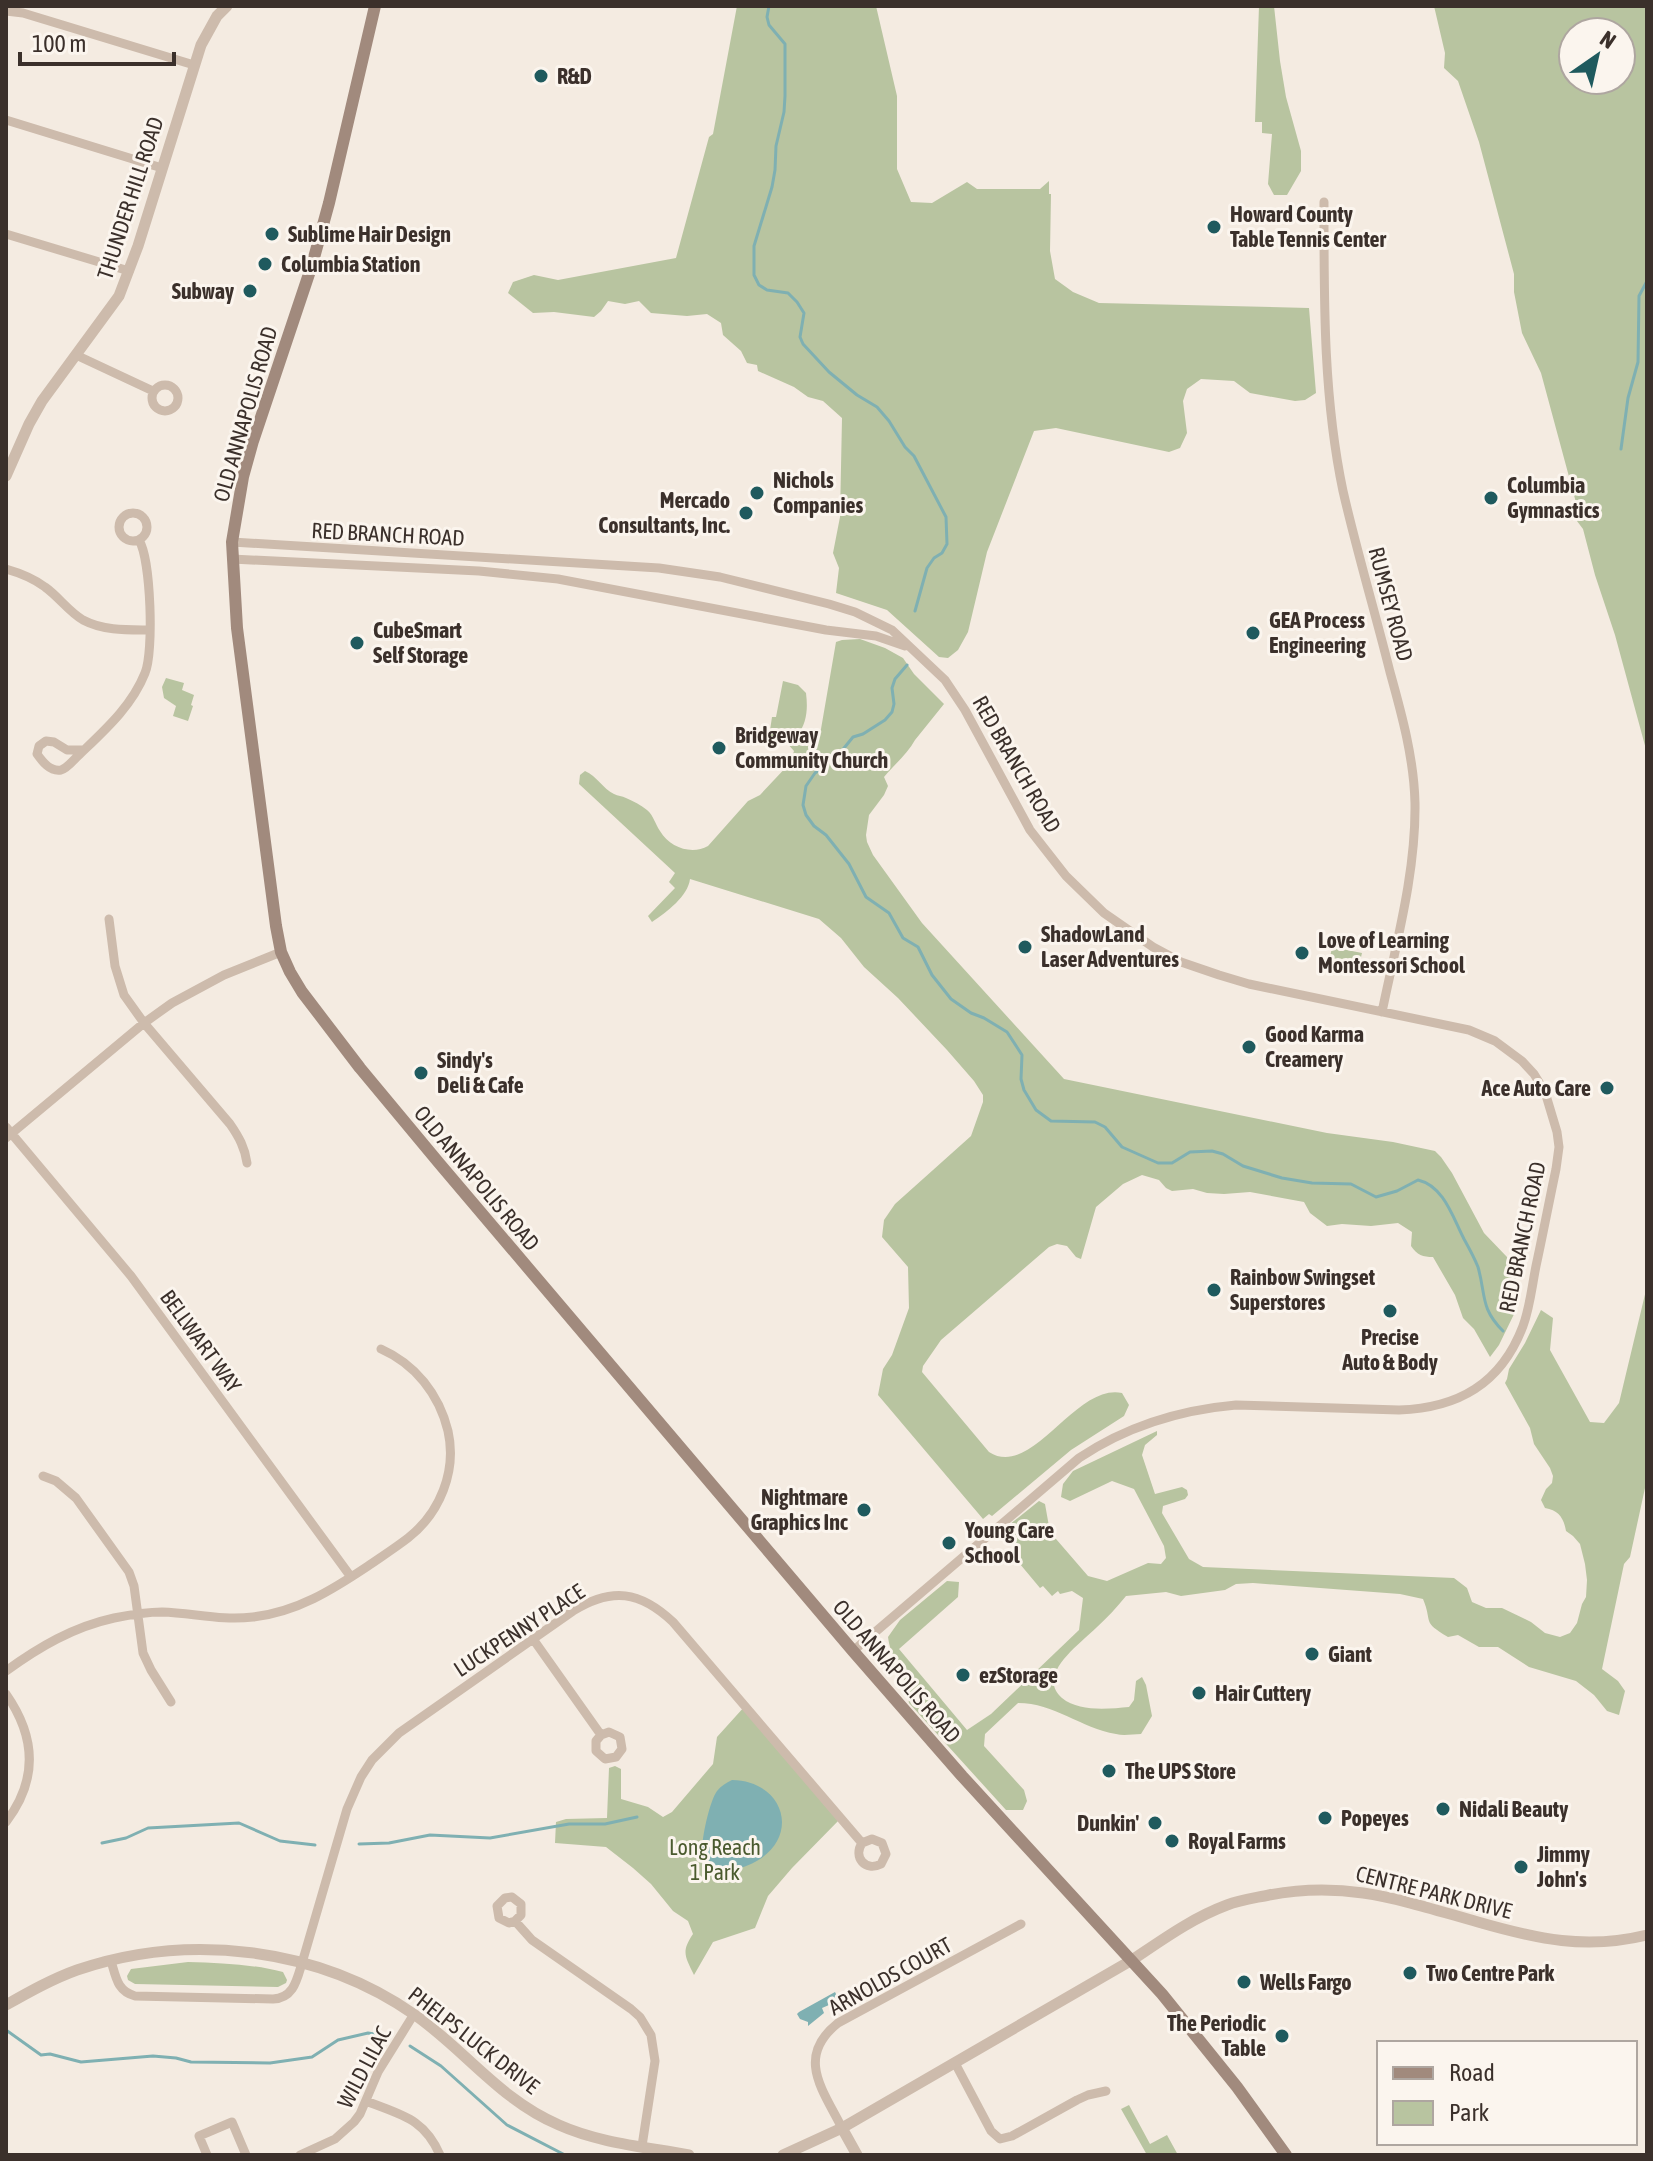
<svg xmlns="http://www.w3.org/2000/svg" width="1653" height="2161" font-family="'Asap Condensed',sans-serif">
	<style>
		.green { fill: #b8c4a0; fill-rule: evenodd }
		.water { fill: #7fb0b2 }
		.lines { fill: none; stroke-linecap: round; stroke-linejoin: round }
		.stream { stroke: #7fb0b2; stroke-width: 3 }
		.minor { stroke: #cdbbac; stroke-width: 9 }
		.tertiary { stroke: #cdbbac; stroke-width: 11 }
		.secondary { stroke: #a18a7d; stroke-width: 12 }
		.poi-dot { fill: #1f5a5e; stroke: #fbf5ee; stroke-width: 3 }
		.labels { text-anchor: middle; stroke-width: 6; stroke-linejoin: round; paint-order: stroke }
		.poi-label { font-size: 22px; font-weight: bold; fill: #3b302b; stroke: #fbf5ee; text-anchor: start }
		.street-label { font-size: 22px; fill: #3b302b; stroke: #fbf5ee }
		.park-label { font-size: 22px; fill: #4a5a2e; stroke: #fbf5ee }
	</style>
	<rect width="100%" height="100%" fill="#f4ebe1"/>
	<path class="green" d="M737,6H876L897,96V169L911,202L932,203L967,182L977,189H1040L1049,181V194H1051L1050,251L1055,279L1073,292L1099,303L1309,308L1316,393L1305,400L1295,401L1250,393L1234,381L1201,379L1187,389L1183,401L1187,433L1180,448L1169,452L1056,428L1034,431L987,552L968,632L958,650L948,658L939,657L887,610L836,593L839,568L833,553L840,517L842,418L823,401L808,397L794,387L758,371L757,365L747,363L741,351L723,335L721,323L707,314L687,316L651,313L639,301L625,304L608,301L601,311L594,317L554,312L533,313L508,293L513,282L534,275L558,280L676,258L709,137L713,134Z
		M1259,6H1274L1280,61L1286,97L1301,151V171L1287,195H1274L1268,184L1272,134L1262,133V122H1255Z
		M1434,6H1647V753L1615,635L1595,575L1583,529L1574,517L1578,510L1541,373L1522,333L1514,292V274L1479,142L1458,81L1444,68L1445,53ZM1573,32H1621V80H1573Z
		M860,639L885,648L903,658L914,674L944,704L915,740C908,753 894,765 884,777L888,786L884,795L869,815L866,835L867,842L873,855L922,923L1064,1079L1327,1133L1393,1142L1435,1151L1441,1157L1452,1173L1484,1233L1507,1257L1513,1267L1517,1283L1516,1310L1499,1345L1490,1357L1474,1329L1463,1318L1455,1295L1433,1257C1423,1257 1417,1255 1411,1246L1412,1232L1398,1223L1371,1226L1342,1224L1327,1226L1310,1213L1304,1202L1250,1192L1224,1194L1207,1193L1193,1189L1172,1191L1166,1188L1159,1180L1142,1175L1123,1184L1096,1207L1081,1259L1076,1257L1067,1246L1057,1244L1049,1247L941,1340L923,1366L922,1372L989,1452C1032,1480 1075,1383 1122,1393L1129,1405L1124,1416L1071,1450L992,1516L989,1514L983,1519L878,1395L883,1369L892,1355L909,1308L908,1267L882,1237L884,1220L895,1204L971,1136L983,1102V1095L974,1081L947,1050L898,998L864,967L841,938L819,919L690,879C688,896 667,912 652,922L648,916L675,888L669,882L675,873L579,784L580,775L585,771C597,776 603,789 614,794C618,796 622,796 626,798C633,801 641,805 647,810C654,816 655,824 660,831C670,848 692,855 708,846L748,801L760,795L790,763L794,751L786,742L773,741L769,737L772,717H776L783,681L798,685L806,693C808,709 807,723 797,736L801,744H807L821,729L836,642L842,640Z
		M166,678L184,683L182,690L194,695L191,705L193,706L188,721L173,716L176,706L164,698L162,687Z
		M1332,947L1362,953L1357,974L1328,968Z
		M1647,1286V1487L1645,1488L1630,1557L1624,1564L1602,1669L1618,1681L1625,1691L1619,1715L1607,1711L1594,1695L1576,1681L1529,1667L1498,1647H1479L1458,1635L1448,1637C1421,1621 1433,1623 1423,1599L1400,1594L1253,1583L1236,1584L1225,1590L1181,1596L1166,1592L1126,1596C1117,1607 1107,1618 1096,1628C1081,1643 1035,1675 1062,1698C1079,1712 1108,1709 1129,1707L1134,1700L1136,1681L1142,1677L1146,1685L1152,1716L1141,1734C1133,1734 1124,1736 1116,1734C1081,1728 1054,1703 1018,1703L985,1734L984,1746L1024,1790L1027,1801L1023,1810H1006L909,1703C907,1691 905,1680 900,1669C894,1656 890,1652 888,1637L900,1620L947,1581L959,1582L958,1597L899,1649L967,1730L991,1714L1079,1630L1083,1598L1072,1591L1060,1594L1058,1591L1052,1596L1043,1586L1040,1588L1010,1552L1015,1548L1007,1536L1009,1525L1039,1501L1045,1504L1050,1532L1088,1576L1107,1581L1148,1563L1161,1564L1166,1558L1164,1546L1134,1489L1112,1481L1070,1501L1061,1497L1063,1484L1073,1471L1157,1431V1435L1145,1445L1142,1455L1155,1494L1182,1487L1187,1490L1188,1495L1185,1499L1163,1506L1162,1513L1189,1559L1203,1567L1454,1578L1467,1588L1472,1602L1486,1608H1502L1531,1622L1545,1633L1560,1637L1570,1633L1577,1623L1582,1604L1586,1597L1587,1580L1585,1564L1580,1544L1573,1536L1566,1531C1564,1519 1559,1510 1545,1508L1541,1500L1546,1489L1552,1483L1553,1476L1550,1468L1534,1444L1530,1428L1505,1383L1507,1379L1509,1369L1525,1343L1541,1310L1553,1318L1550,1350L1590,1422L1604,1423L1619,1403Z
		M745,1706L841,1818L792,1868L768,1896L755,1928L713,1942L694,1975C685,1956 681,1952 693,1934L688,1921L673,1911L651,1884L633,1868L606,1847L555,1843L556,1822L566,1819L607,1818L609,1768L615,1766L621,1769V1799L648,1807L663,1817L672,1812L713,1764L717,1737Z
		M188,1962C221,1963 252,1964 283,1972L287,1980L286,1983L278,1987L135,1984L128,1980L127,1976L131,1969Z
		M1129,2105L1150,2144L1167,2135L1178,2155H1147L1121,2109Z"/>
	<path class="water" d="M732,1780C791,1781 804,1851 737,1869C730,1871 720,1874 713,1871C707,1870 703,1863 702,1858C700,1845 709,1802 717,1791C721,1786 726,1783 732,1780Z
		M835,1992L840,2002L833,2007L829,2005L822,2008L824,2013L808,2026V2022L800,2019L797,2014L799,2012Z"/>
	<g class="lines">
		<path class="stream" d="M769,6L767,17L769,25L785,44V96L784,112L776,146L775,170L772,187L754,246V275L759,285L767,290L788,293L797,302L804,313L800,337L803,344L829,372L857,395L877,407L889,421L905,447L914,456L946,517L947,544L942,553L934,558L927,568L915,611
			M1621,449L1628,398L1638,362L1639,296L1647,281
			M907,665L895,679L892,688L894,704L892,712L885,720L863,734L853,737L840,753L815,773L806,786L803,805L806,815L814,826L826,835L849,864L866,897L889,913L903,938L918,947L932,975L951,999L971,1013L984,1018L1007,1032L1022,1055L1021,1079L1024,1090L1036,1110L1051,1121L1095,1122L1105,1127L1122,1147L1158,1163H1172L1190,1152L1212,1151L1223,1154L1243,1166L1282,1178L1312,1183L1351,1184L1376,1197L1397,1191L1418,1180C1444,1186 1453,1218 1464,1239C1469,1248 1474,1257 1478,1267C1486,1295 1480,1308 1503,1331
			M102,1843L126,1838L148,1828L239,1823L280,1841L315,1845
			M359,1844L389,1843L430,1835L490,1838L569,1824H605L637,1817
			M6,2030L41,2055L50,2054L81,2062L153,2056L176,2058L191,2062L270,2063L312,2057L338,2040L368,2033L381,2035
			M410,2046L441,2066L507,2125L565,2155"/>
		<path class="minor" d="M6,11L23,13L194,65
			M6,120L162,168
			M1324,202C1324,298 1323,396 1343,491C1357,552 1375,612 1390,672C1402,715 1414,759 1415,803C1416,873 1396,944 1382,1012
			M6,234L129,271
			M76,355L153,391
			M152 398a13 13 0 1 1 26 0a13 13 0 1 1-26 0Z
			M119 527a14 14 0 1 1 28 0a14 14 0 1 1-28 0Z
			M232,542L659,568L720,577L829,604L855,612L892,630L945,680L965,710L1030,830L1066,876L1104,913L1153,947L1181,962L1219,975L1249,984L1469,1030L1495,1041L1522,1061L1534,1074L1545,1092L1557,1132L1559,1147L1556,1169C1549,1202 1543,1234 1536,1266C1532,1286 1530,1307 1523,1326C1501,1384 1458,1408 1399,1410L1236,1405C1179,1410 1127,1426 1079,1458L853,1651
			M232,559L479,571L558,579L826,630L876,636L905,646
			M6,569C20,573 33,578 45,587C59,597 68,611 83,620C104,631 127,630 150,630
			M84,750H67L54,742L46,741L39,746L37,754C42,761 50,772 61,770C68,768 74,759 80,754C105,730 132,706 145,673C154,652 151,560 139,540
			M109,919L115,966L124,995L144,1023L230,1124C239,1137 245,1148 247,1163
			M6,1127L131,1276L351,1577
			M6,1138L144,1023L172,1003L224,975L281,952
			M43,1476L56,1481L76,1498L129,1572L134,1586L143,1653L151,1670L171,1702
			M533,1639L601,1735L596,1741V1751L605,1759L616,1757L622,1749L620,1737L609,1732L601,1735
			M6,1671C39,1647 73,1627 114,1618C129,1615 146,1612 162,1612C193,1613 222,1621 253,1617C297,1612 332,1590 368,1566C381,1557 395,1548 408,1538C440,1513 457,1471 448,1431C439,1394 415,1364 381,1349
			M6,1694C36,1737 38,1780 6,1822
			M515,1921L521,1915V1904L512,1897L505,1898L497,1906L499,1918L509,1923L515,1921L532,1940L631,2009L640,2017L651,2035L655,2061L642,2146
			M111,1961C116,1977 117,1991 135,1996L273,1999C294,1998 297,1979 302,1963L347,1809L361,1777L372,1760L399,1733L573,1611C612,1587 640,1591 673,1622L862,1843C853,1857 865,1872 881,1864L886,1854L882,1843L872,1839L862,1843
			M955,2063L991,2131L1000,2139L1012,2136L1077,2100L1088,2095L1106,2091
			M366,2101C401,2115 424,2118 440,2155
			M842,2128C823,2090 795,2057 838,2023L1021,1924
			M207,2155L199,2136L232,2122L246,2155
			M300,2155L335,2139L354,2122L360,2114L378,2072L414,2014"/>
		<path class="tertiary" d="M6,476L29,424L42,401L119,296L138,246L201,45L217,16L227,6
			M6,2005C29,1992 52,1979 77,1970C188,1932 318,1947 415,2015C465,2050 500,2100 559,2125C599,2143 646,2147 689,2155
			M842,2128L857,2155
			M783,2155L842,2128L1132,1960C1162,1940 1192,1918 1227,1905C1240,1900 1255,1898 1269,1895C1348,1880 1403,1901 1478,1922C1537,1939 1586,1950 1647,1935"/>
		<path class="secondary" d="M375,6L329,203L312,265L253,441L243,477L232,542L237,628L276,926L281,952L290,972L302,992L360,1068L439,1163L853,1651L962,1776L1162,1994L1237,2087L1286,2155"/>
	</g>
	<g class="poi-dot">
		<circle cx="541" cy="76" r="8"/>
		<circle cx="1214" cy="227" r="8"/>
		<circle cx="272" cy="234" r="8"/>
		<circle cx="265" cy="264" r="8"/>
		<circle cx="250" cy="291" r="8"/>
		<circle cx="757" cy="493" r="8"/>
		<circle cx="1491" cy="498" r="8"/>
		<circle cx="746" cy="513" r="8"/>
		<circle cx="1253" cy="633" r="8"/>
		<circle cx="357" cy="643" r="8"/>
		<circle cx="719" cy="748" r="8"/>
		<circle cx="1025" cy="947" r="8"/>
		<circle cx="1302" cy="953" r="8"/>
		<circle cx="1249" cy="1047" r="8"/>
		<circle cx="421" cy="1073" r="8"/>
		<circle cx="1607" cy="1088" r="8"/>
		<circle cx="1214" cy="1290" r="8"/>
		<circle cx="1390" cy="1311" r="8"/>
		<circle cx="864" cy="1510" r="8"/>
		<circle cx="949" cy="1543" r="8"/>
		<circle cx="1312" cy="1654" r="8"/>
		<circle cx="963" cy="1675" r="8"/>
		<circle cx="1199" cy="1693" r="8"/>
		<circle cx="1109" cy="1771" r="8"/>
		<circle cx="1443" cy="1809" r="8"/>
		<circle cx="1325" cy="1818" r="8"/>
		<circle cx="1155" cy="1823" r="8"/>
		<circle cx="1172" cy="1841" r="8"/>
		<circle cx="1521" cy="1867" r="8"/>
		<circle cx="1410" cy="1973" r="8"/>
		<circle cx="1244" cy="1982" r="8"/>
		<circle cx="1282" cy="2036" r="8"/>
	</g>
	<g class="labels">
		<g class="poi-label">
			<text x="557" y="84">R&amp;D</text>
			<text x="1230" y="222">Howard County<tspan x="1230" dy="25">Table Tennis Center</tspan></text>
			<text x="288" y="242">Sublime Hair Design</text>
			<text x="281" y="272">Columbia Station</text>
			<text x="234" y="299" text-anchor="end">Subway</text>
			<text x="773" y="488">Nichols<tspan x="773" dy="25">Companies</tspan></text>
			<text x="1507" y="493">Columbia<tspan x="1507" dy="25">Gymnastics</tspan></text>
			<text x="730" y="508" text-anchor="end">Mercado<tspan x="730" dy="25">Consultants, Inc.</tspan></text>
			<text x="1269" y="628">GEA Process<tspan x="1269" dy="25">Engineering</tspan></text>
			<text x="373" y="638">CubeSmart<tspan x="373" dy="25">Self Storage</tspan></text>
			<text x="735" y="743">Bridgeway<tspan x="735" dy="25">Community Church</tspan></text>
			<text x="1041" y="942">ShadowLand<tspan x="1041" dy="25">Laser Adventures</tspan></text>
			<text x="1318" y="948">Love of Learning<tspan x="1318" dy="25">Montessori School</tspan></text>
			<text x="1265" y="1042">Good Karma<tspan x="1265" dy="25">Creamery</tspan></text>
			<text x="437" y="1068">Sindy's<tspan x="437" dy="25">Deli &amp; Cafe</tspan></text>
			<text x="1591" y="1096" text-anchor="end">Ace Auto Care</text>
			<text x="1230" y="1285">Rainbow Swingset<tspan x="1230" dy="25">Superstores</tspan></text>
			<text x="1390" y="1345" text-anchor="middle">Precise<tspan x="1390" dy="25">Auto &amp; Body</tspan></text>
			<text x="848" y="1505" text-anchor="end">Nightmare<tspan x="848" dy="25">Graphics Inc</tspan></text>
			<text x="965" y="1538">Young Care<tspan x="965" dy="25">School</tspan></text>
			<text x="1328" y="1662">Giant</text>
			<text x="979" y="1683">ezStorage</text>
			<text x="1215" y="1701">Hair Cuttery</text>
			<text x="1125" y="1779">The UPS Store</text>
			<text x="1459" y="1817">Nidali Beauty</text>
			<text x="1341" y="1826">Popeyes</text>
			<text x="1139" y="1831" text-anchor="end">Dunkin'</text>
			<text x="1188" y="1849">Royal Farms</text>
			<text x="1537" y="1862">Jimmy<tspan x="1537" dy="25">John's</tspan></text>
			<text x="1426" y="1981">Two Centre Park</text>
			<text x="1260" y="1990">Wells Fargo</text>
			<text x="1266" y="2031" text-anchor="end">The Periodic<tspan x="1266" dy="25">Table</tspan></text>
		</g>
		<g class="street-label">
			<text transform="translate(130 198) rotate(-72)" y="8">THUNDER HILL ROAD</text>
			<text transform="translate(245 414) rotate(-74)" y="8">OLD ANNAPOLIS ROAD</text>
			<text transform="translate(388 534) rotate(3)" y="8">RED BRANCH ROAD</text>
			<text transform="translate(1391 604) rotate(75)" y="8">RUMSEY ROAD</text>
			<text transform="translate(1017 764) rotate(60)" y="8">RED BRANCH ROAD</text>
			<text transform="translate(477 1178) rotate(50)" y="8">OLD ANNAPOLIS ROAD</text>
			<text transform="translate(1522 1237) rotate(-78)" y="8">RED BRANCH ROAD</text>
			<text transform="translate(201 1341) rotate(54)" y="8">BELLWART WAY</text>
			<text transform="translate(519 1630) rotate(-33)" y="8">LUCKPENNY PLACE</text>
			<text transform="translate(897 1671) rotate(49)" y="8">OLD ANNAPOLIS ROAD</text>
			<text transform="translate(1434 1892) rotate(14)" y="8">CENTRE PARK DRIVE</text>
			<text transform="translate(890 1976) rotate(-29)" y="8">ARNOLDS COURT</text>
			<text transform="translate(474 2040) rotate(38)" y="8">PHELPS LUCK DRIVE</text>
			<text transform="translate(364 2067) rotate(-62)" y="8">WILD LILAC</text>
		</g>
		<g class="park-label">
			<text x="715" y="1855">Long Reach<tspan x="715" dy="25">1 Park</tspan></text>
		</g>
	</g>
	<rect width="1653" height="2161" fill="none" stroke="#3b302b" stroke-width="16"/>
	<rect x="1377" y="2041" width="260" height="104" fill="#fbf5ee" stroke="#aea6a0" stroke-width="2"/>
	<rect x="1393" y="2067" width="40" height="12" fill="#a18a7d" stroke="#aea6a0" stroke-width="2"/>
	<text x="1449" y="2081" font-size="24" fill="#3b302b">Road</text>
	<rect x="1393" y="2101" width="40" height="24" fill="#b8c4a0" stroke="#aea6a0" stroke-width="2"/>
	<text x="1449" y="2121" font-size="24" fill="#3b302b">Park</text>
	<g transform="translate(1597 56) rotate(34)"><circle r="38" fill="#fbf5ee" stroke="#aea6a0" stroke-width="2"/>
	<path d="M0-6L14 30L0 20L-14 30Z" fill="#1f5a5e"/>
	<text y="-12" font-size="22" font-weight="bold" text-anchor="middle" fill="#3b302b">N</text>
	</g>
	<path d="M20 52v12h154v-12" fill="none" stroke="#3b302b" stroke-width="4"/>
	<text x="32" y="52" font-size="24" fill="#3b302b" stroke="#fbf5ee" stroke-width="6" paint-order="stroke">100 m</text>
</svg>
